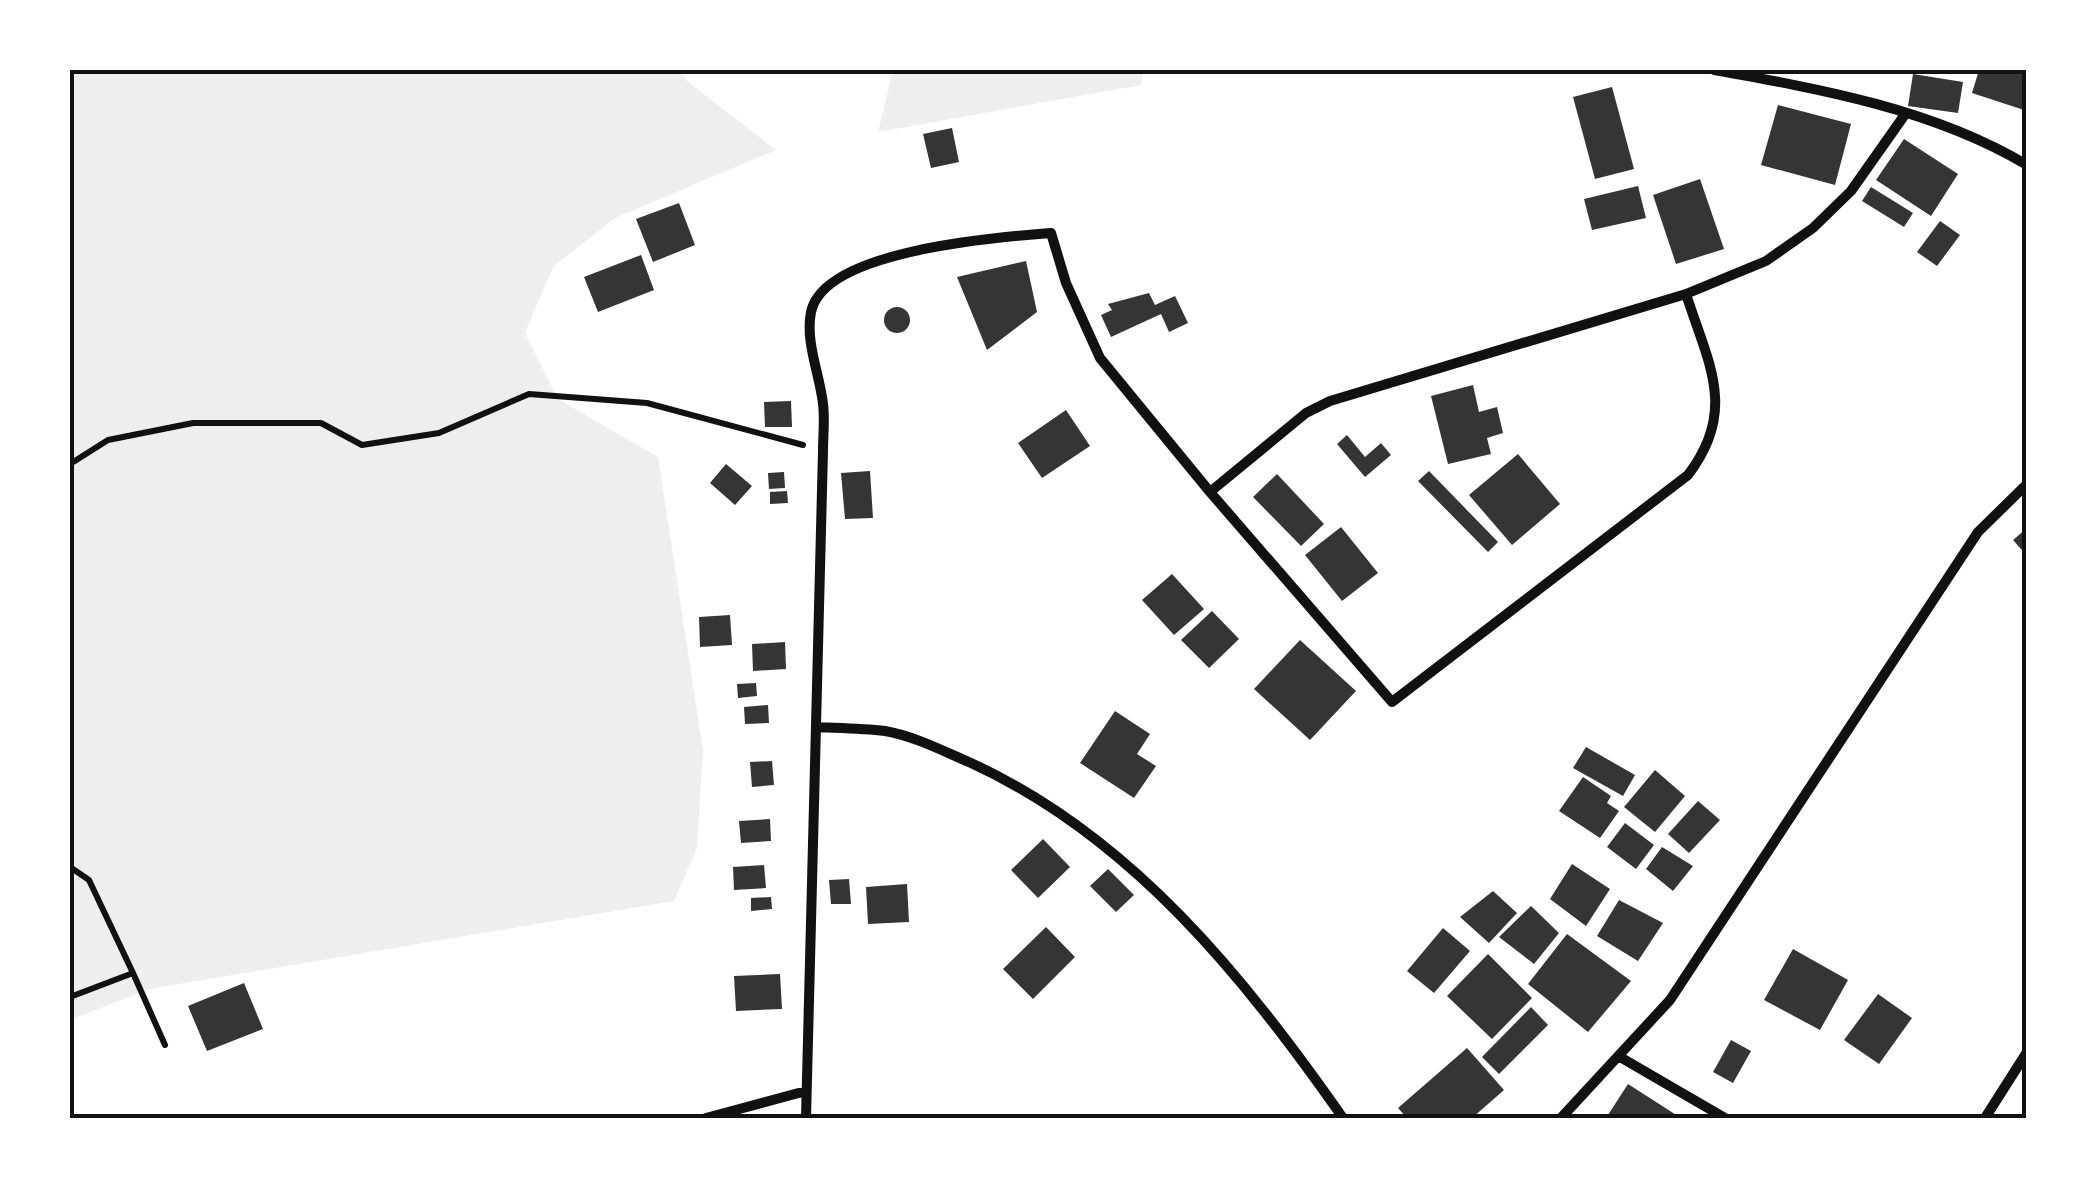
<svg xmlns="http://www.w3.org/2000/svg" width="2097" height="1188" font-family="'Source Sans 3',sans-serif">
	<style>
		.green { fill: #eee }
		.building { fill: #353535 }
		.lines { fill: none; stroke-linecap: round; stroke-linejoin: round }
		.path { stroke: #111; stroke-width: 6 }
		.minor { stroke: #111; stroke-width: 10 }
		.neatline { fill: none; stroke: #111; stroke-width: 4 }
	</style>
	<rect width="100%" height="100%" fill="#fff"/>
	<path class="green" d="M70,70H681L687,81L776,150L615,218L553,267L525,333L558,399L658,457L703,750L697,848L674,901L149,989L70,1020Z
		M893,70H1143L1141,85L878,132Z"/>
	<path class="building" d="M1979,70H2027V111L1972,93Z
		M1913,74L1963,82L1958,113L1908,106Z
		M1612,87L1634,169L1595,179L1573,97Z
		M1778,105L1851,124L1835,185L1761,165Z
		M952,128L959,162L931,168L923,134Z
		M1904,139L1958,174L1931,216L1876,180Z
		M1700,179L1724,249L1676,264L1653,195Z
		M1638,186L1646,218L1592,230L1584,199Z
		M1871,187L1913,213L1904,227L1862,201Z
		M679,203L695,245L653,262L636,219Z
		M1940,221L1960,235L1937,266L1917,252Z
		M641,255L654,290L598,312L584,277Z
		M1026,261L1037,312L987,350L957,277Z
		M1149,293L1155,305L1175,296L1188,323L1169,332L1161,314L1111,337L1101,315L1112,310L1108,304Z
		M884 320a13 13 0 1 1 26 0a13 13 0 1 1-26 0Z
		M1473,385L1479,412L1497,407L1503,433L1487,438L1491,454L1448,464L1431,396Z
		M791,401L792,427H765L764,402Z
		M1066,410L1090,446L1042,478L1018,443Z
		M1347,435L1365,457L1381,443L1391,455L1365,477L1337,444Z
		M1518,454L1560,504L1512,545L1469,495Z
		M726,464L752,486L735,505L710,483Z
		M870,471L873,518L845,519L841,473Z
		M1429,471L1498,542L1488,552L1418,481Z
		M784,472L785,488L769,489L768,473Z
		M1277,474L1324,524L1301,546L1253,497Z
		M787,491L788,503L770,504V492Z
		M1341,527L1378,573L1342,601L1305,555Z
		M2027,528V556L2013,540Z
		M1172,574L1204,609L1174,635L1142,600Z
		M1212,611L1239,639L1209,668L1181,640Z
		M730,615L732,645L700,647L699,617Z
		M1300,640L1356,691L1310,740L1254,689Z
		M785,642L786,669L753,671L752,644Z
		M756,683L757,696L738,698L737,684Z
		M768,705L769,723L745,724L744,707Z
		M1115,711L1150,734L1137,754L1156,766L1134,798L1080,763Z
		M1586,747L1635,775L1623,796L1573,768Z
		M772,761L774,785L752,787L750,762Z
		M1655,770L1685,796L1655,832L1624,807Z
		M1583,777L1611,796L1607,803L1619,811L1600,838L1559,811Z
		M1698,801L1720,820L1689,853L1668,834Z
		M770,819L771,841L741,843L739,821Z
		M1625,823L1654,845L1636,869L1607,847Z
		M1043,839L1070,867L1038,898L1011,870Z
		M1662,847L1693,866L1673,891L1646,869Z
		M1572,864L1610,889L1586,926L1550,899Z
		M764,865L766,888L734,890L733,867Z
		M1108,869L1134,895L1116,912L1090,886Z
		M849,879L851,904H831L829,880Z
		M907,884L909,922L868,924L866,887Z
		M1493,891L1517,913L1489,943L1460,917Z
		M771,897L772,909L751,911V898Z
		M1619,900L1663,923L1638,961L1597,936Z
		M1531,906L1559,933L1534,964L1499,937Z
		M1046,927L1075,957L1033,999L1003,969Z
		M1443,928L1470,951L1434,993L1407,971Z
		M1567,934L1631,981L1588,1032L1528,984Z
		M1793,949L1848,980L1820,1030L1764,1000Z
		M1488,954L1532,998L1492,1039L1447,996Z
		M780,974L782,1009L736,1011L734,976Z
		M244,983L263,1029L207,1051L188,1006Z
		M1878,994L1912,1018L1879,1064L1844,1040Z
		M1531,1007L1548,1025L1499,1074L1482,1057Z
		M1731,1040L1751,1051L1733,1083L1713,1072Z
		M1467,1048L1504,1090L1472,1118H1407L1398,1108Z
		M1628,1084L1681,1118H1606Z"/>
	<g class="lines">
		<path class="path" d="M70,464L108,440L193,423H321L362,445L439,433L529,394L647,403L803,445
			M70,867L89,880L133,973
			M70,997L133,973L165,1045"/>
		<path class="minor" d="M1714,70C1820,89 1933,109 2027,165
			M1210,492L1392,702L1688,475C1738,410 1708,363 1686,294
			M816,727C838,728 862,728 885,731C914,736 943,751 971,763C1131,836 1244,977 1343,1118
			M1620,1057L1725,1118
			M706,1118L806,1091
			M806,1118L823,451C823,435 825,419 823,404C820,375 805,342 811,312C824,250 998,237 1051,233L1066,283L1100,358L1210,492L1306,413L1330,401L1686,294L1766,261L1813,228L1851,191L1906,113
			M1561,1118L1670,1000L1978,532L2027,484
			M1985,1118L2027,1052"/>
	</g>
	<rect width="2097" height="1188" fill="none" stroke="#ffffff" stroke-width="145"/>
	<rect x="72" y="72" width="1952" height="1044" class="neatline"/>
</svg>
